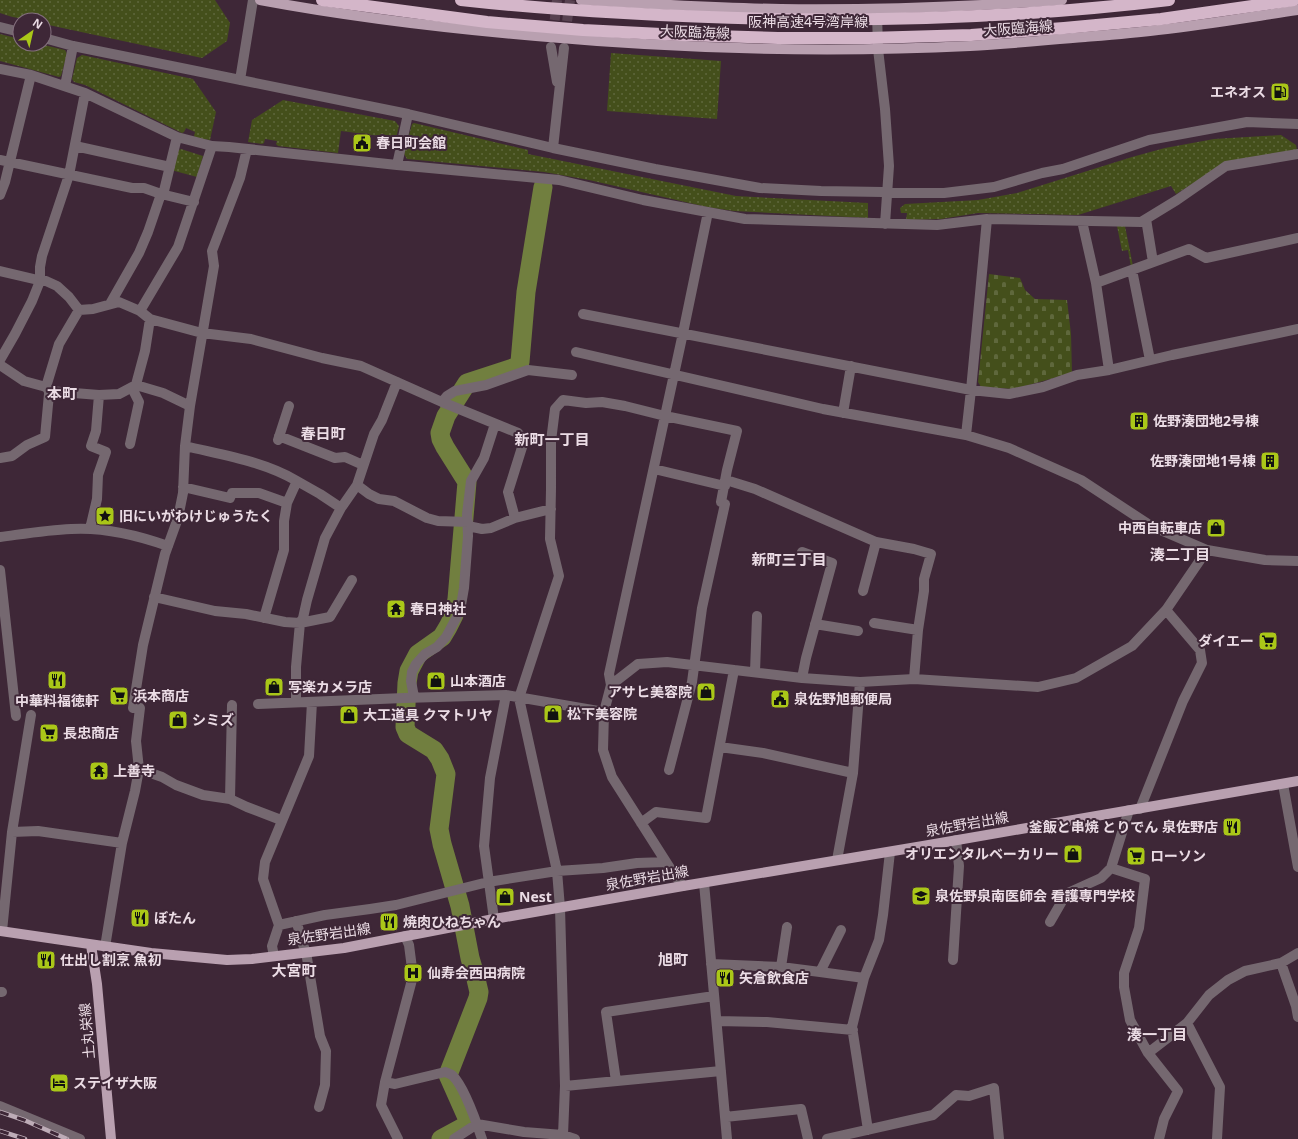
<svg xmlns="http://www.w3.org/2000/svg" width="1298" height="1139" font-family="'Noto Sans','Noto Sans JP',sans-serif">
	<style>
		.grass { fill: url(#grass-dots) }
		.cemetery { fill: url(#cemetery-stones) }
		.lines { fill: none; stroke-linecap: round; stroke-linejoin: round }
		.river { stroke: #717f3f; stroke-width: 19 }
		.minor-tunnel { stroke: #584251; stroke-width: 10; stroke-dasharray: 10 5; stroke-linecap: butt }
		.minor { stroke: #756870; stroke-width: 10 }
		.major { stroke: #b9a0b0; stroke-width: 10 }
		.rail-casing { stroke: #bdacb7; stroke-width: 4.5 }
		.rail { stroke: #3e2737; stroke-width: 3; stroke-dasharray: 9; stroke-linecap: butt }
		.highway-bridge { stroke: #d4b6c9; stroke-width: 12 }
		.labels { text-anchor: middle; stroke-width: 4; stroke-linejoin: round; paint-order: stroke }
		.street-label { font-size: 14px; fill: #ebdce5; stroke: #3e2737 }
		.poi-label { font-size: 14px; font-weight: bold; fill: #ebdce5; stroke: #3e2737; text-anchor: start }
		.neighbourhood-label { font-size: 15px; font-weight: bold; fill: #ebdce5; stroke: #3e2737 }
	</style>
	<defs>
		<pattern id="grass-dots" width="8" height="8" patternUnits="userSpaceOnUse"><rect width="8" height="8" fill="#444f1b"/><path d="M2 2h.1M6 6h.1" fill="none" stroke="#5f683c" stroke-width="1.8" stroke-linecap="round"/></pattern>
		<pattern id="cemetery-stones" width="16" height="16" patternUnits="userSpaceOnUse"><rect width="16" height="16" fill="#444f1b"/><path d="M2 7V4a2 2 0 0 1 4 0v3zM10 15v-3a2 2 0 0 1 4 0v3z" fill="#5f683c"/></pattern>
	</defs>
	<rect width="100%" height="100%" fill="#3e2737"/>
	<path class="grass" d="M0,0H215L230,23L227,41L202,58L44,24V20C26,20 17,19 0,13Z
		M0,34L20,39V44H40L65,50L67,54L61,76L59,77L0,61Z
		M611,53L721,61L717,119L607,111Z
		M82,55L193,79L216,112L210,140L196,138L194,136L195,132L186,128L184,132L182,133L85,85L74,82L72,79L77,58Z
		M283,100L395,121L399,126L396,138L341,131L338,153L278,146L276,144L277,141L265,139L264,143L262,144L248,142L252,120Z
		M414,123L528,150V154L736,196L868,203V218L734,211L707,207L589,180L544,172L407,159L404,154L412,124Z
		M1281,135L1296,145L1297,150L1226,163L1176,194L1171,186L1078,215L978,213L941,219L906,220L907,213H901L900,208L905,204L978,200L1017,193L1132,157L1165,148L1214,139Z
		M181,149L203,156L197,177L171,170L177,151Z
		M1117,226H1125L1133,266L1131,267L1128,250L1122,251Z"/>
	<path class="cemetery" d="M989,274L1020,278L1025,290L1035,299L1067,300L1071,334L1072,373L1014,389L981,387L978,382Z"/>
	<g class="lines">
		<path class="river" d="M441,1139L465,1126L468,1120L448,1075L478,998L479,992L475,975L470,958L460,906L442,844L439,829L446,774L440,759L434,750L408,734L405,727L407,683L409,671L418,654L442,637L448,627L454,615L457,599L467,482L445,447L441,439L440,433L446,416L467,383L516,367L520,362L526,292L543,187"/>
		<path class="minor-tunnel" d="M553,35L557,0
			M565,36L570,0"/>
		<path class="minor" d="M877,13L878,49L885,109L889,166L885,224
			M0,27L20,32
			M44,38L73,46L408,114L553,148L655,169L760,188L821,191L944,193L994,187L1042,173L1063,169L1149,140L1247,122L1298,124
			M551,47L557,82
			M0,69L31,75L85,93L177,137L212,146L229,147L397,165L559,180L643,200L745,219L937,225L987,219L1141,222L1177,200L1226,166L1298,154
			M240,80L253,0
			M65,86L73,46
			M75,146L170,167
			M553,148L564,48
			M0,160L132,188H144L161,194L194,202
			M397,165L408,114
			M0,195L5,182L31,75
			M163,195L177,137
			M1146,219L1153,262
			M1082,221L1096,283L1109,370
			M1132,270L1150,360
			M0,271L38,280L46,281L57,286L69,297L79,310L93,309L119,302L140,311L150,319L202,333L251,339L322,358L361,366L442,402L518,433L524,441L508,492L515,518
			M1096,283L1189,249L1206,258L1298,238
			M110,304L139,253L148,232L161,194
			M140,311L178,247L212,146
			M583,314L971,390L1009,394L1043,387L1077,375L1109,370L1172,355L1298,329
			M576,352L823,409L966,435L1009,448L1081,480L1151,526L1207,550L1265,560L1298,561
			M0,360L15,334L32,301L40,281V267L42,256L69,175L85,93
			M0,365L24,381L46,387L49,391V394L45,437L27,445L12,456L0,458
			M46,387L59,344L79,310
			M49,391L99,395L119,394L136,385L163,393L190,406
			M442,402L447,396L455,391L486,385L528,370L572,375
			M843,413L851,366
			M966,435L971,390L987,219
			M279,436L335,458L345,457L363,465
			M278,440L289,406
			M130,444L139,402L134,392L145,351L150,319
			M185,446C222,455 263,461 297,481
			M654,469L725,486
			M726,480L755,489L876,542L914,549L931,554L924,579V591L918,630L914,679
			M357,485L369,494L379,499L394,501L427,518L438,521L468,522
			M183,487L230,498L232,493H259L287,503
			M468,526L482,529L491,528L515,518L551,509
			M90,529L97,499L98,475L106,452L91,446L96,431L99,395
			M0,537C23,534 47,530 71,529C103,527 137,535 168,546
			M802,552L832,563L806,658L802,678
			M0,570L16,716
			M863,591L876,542
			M154,597L215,611L246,614L285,622L300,623L330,617L352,580
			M264,618L284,550V521L287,503L297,481L320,494L341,508
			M874,623L918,630
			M815,624L858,631
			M755,672L757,616
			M611,685L609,674L683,333L708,212
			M414,697L411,681L412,672L416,664L425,654L437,647L446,637L460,611L464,588L468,536L467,514L471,481L484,458L495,424
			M296,702V667L300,623L303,618L307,600L325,538L341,508L357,485L374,434L382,420L397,382
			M258,704L404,698L506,695L604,712
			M133,708L143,645L165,554L178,518L183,493L185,446L190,406L214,266L212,251L240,178L247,149
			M720,747L763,753L853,773
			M139,769L162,777L176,785L203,795L230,799L247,807L281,820
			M1283,784L1298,867
			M230,799L232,705
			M1140,809L1183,701L1202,663L1200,650L1166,610
			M641,823L656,812L706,818L734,670
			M12,832L38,831L122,843
			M837,860L853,773L860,682
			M1111,868L1145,879L1139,928L1124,973V987L1130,1020L1148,1053L1178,1091L1164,1119L1159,1139
			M704,883L727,1139
			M683,886L675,876L612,777L603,750L604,712L611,685L638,664L667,662L802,678L860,682L914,679L1038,687L1076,678L1132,646L1166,610L1207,550
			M494,919L484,846L490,778L506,695
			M296,921C300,931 301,942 306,952L320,1036L326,1051L325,1085L319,1107
			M1050,922L1065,896L1070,892L1101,878L1111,868L1129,810
			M279,925L325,915L370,909L396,905L488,882L557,871L603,868L637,863L666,862
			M2,931L12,832L31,715
			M105,947L122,843L135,791L139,769L136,741L140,708
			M274,956L272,946L279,925L263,879L265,862L309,756L312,702
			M953,960L959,866L956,840
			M1281,963L1296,1006L1298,1017
			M711,964L781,967L820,972L841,930
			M781,967L787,927
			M820,972L864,978L879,940L883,915L890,852
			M864,978L852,1027L868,1130
			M0,992H2
			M717,1021L767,1022L853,1030
			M1187,1023L1220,1087L1217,1139
			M1148,1053L1187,1023L1209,995L1228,980L1245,971L1281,963L1298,953
			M616,1081L606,1012L714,996
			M385,1082L395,1084L445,1072C448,1073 451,1074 453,1076C464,1087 477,1124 482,1139
			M565,1086L721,1071
			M0,1106L80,1139
			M725,1117L801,1109L808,1139
			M563,1135L565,1086L560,908L557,871L519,698L559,576L550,539L551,489V441L555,409L563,400L586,403L602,402L625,406L665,416L737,431L727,470L721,502L725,504L702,608L692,682L669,770
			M398,1139L381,1105L385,1082L413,976L409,945L405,936
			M454,1139L477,1124L524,1132L563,1135L575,1139
			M827,1139L933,1115L956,1095L969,1096L994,1088L999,1139"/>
		<path class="major" d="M260,0C351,17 444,28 536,36C680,49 825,53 970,46C1008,44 1047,40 1085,37C1109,35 1134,33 1158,30C1205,25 1251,17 1298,10
			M581,0C647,4 714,8 781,9C874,10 968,7 1062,0
			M0,931L151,953L227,960L252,959L344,948L494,919L683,886L923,846L1298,781
			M91,945L97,984L111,1139"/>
		<defs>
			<path id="rail" d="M0,1112L24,1120L67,1139
				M0,1131L25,1139"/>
		</defs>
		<use href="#rail" class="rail-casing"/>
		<use href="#rail" class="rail"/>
		<path class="highway-bridge" d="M322,0L487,22L583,30L681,35L778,38H869L971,35L1064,28L1161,19L1294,0
			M461,0C515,6 570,10 624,13C806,24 988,22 1169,0"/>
	</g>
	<defs>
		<symbol id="fuel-square" viewBox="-11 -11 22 22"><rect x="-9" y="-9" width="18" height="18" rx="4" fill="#aac718" stroke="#3e2737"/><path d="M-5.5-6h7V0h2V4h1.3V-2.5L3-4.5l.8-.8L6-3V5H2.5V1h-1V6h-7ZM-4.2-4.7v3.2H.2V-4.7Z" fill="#111"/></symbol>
		<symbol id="civic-square" viewBox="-11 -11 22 22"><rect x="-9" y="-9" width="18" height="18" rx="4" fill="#aac718" stroke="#3e2737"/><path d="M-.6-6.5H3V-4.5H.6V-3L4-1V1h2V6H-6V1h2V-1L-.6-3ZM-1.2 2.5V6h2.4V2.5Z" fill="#111"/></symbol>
		<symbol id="building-square" viewBox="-11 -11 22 22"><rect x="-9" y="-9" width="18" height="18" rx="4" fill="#aac718" stroke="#3e2737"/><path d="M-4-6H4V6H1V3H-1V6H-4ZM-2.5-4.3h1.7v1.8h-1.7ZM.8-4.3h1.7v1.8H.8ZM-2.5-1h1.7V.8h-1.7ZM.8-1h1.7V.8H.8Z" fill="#111"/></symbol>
		<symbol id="sight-square" viewBox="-11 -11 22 22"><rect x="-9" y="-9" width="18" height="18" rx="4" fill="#aac718" stroke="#3e2737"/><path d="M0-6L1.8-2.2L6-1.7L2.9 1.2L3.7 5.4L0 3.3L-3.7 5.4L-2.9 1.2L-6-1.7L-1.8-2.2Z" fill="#111"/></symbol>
		<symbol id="shop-square" viewBox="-11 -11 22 22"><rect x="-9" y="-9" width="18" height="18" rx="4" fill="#aac718" stroke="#3e2737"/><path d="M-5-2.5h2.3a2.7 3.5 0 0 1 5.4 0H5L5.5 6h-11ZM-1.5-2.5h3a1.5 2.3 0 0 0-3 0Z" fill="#111"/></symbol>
		<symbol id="temple-square" viewBox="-11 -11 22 22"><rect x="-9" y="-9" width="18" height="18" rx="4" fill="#aac718" stroke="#3e2737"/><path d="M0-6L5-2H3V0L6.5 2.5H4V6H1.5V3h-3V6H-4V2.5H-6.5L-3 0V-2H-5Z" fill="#111"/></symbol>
		<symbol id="supermarket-square" viewBox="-11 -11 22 22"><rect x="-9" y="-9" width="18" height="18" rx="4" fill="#aac718" stroke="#3e2737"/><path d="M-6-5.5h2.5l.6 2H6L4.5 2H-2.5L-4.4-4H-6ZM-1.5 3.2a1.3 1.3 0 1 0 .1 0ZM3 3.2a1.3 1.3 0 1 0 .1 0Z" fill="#111"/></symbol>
		<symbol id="restaurant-square" viewBox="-11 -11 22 22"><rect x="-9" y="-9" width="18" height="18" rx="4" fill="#aac718" stroke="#3e2737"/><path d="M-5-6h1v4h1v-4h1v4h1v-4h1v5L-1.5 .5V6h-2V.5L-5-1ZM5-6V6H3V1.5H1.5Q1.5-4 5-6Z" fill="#111"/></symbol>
		<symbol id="school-square" viewBox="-11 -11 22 22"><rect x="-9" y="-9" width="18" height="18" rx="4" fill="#aac718" stroke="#3e2737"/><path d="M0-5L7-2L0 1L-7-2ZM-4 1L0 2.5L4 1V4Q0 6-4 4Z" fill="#111"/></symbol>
		<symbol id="hospital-square" viewBox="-11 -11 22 22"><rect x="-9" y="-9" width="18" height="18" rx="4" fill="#aac718" stroke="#3e2737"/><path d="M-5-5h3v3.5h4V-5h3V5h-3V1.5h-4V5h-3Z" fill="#111"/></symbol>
		<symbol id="hotel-square" viewBox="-11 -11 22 22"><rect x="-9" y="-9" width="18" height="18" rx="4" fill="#aac718" stroke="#3e2737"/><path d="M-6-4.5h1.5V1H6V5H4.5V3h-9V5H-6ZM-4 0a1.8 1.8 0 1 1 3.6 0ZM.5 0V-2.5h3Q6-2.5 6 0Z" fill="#111"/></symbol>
	</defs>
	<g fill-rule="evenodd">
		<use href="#fuel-square" x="1269" y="81" width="22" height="22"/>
		<use href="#civic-square" x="351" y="132" width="22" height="22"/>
		<use href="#building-square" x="1128" y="410" width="22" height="22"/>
		<use href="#building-square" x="1259" y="450" width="22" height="22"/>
		<use href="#sight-square" x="94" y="505" width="22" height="22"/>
		<use href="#shop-square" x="1205" y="517" width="22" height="22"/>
		<use href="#temple-square" x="385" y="598" width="22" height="22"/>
		<use href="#supermarket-square" x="1257" y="630" width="22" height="22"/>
		<use href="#restaurant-square" x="46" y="669" width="22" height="22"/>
		<use href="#shop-square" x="425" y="670" width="22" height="22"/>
		<use href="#shop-square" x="263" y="676" width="22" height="22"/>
		<use href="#shop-square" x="695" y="681" width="22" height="22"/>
		<use href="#supermarket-square" x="108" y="685" width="22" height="22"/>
		<use href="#civic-square" x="769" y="688" width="22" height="22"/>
		<use href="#shop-square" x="542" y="703" width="22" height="22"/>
		<use href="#shop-square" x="338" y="704" width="22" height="22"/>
		<use href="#shop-square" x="167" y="709" width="22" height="22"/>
		<use href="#supermarket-square" x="38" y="722" width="22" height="22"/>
		<use href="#temple-square" x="88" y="760" width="22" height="22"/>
		<use href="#restaurant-square" x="1221" y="816" width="22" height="22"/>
		<use href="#shop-square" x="1062" y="843" width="22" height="22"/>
		<use href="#supermarket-square" x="1125" y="845" width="22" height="22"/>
		<use href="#school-square" x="910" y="885" width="22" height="22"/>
		<use href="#shop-square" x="494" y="886" width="22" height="22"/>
		<use href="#restaurant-square" x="129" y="907" width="22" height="22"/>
		<use href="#restaurant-square" x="378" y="911" width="22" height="22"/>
		<use href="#restaurant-square" x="35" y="949" width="22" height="22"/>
		<use href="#hospital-square" x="402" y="962" width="22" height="22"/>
		<use href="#restaurant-square" x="714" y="967" width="22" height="22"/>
		<use href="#hotel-square" x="48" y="1072" width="22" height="22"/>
	</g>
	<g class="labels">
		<g class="street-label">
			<text x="808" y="27">阪神高速4号湾岸線</text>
			<text transform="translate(1018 28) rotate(-4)" y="5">大阪臨海線</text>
			<text transform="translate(695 32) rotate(2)" y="5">大阪臨海線</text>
			<text transform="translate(967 824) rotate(-10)" y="5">泉佐野岩出線</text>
			<text transform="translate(647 878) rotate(-10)" y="5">泉佐野岩出線</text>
			<text transform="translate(329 934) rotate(-8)" y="5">泉佐野岩出線</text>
			<text transform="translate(87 1031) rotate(-95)" y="5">土丸栄線</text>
		</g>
		<g class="poi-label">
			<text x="1266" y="97" text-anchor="end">エネオス</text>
			<text x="376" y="148">春日町会館</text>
			<text x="1153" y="426">佐野湊団地2号棟</text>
			<text x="1256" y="466" text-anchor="end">佐野湊団地1号棟</text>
			<text x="119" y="521">旧にいがわけじゅうたく</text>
			<text x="1202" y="533" text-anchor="end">中西自転車店</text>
			<text x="410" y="614">春日神社</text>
			<text x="1254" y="646" text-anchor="end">ダイエー</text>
			<text x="450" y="686">山本酒店</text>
			<text x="288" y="692">写楽カメラ店</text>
			<text x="692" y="697" text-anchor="end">アサヒ美容院</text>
			<text x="133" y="701">浜本商店</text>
			<text x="794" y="704">泉佐野旭郵便局</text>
			<text x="57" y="706" text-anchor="middle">中華料福徳軒</text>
			<text x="567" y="719">松下美容院</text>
			<text x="363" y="720">大工道具 クマトリヤ</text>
			<text x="192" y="725">シミズ</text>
			<text x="63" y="738">長忠商店</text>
			<text x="113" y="776">上善寺</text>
			<text x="1218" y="832" text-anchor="end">釜飯と串焼 とりでん 泉佐野店</text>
			<text x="1059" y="859" text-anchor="end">オリエンタルベーカリー</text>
			<text x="1150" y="861">ローソン</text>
			<text x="935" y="901">泉佐野泉南医師会 看護専門学校</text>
			<text x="519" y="902">Nest</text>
			<text x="154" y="923">ぼたん</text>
			<text x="403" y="927">焼肉ひねちゃん</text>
			<text x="60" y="965">仕出し割烹 魚初</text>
			<text x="427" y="978">仙寿会西田病院</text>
			<text x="739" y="983">矢倉飲食店</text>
			<text x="73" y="1088">ステイザ大阪</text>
		</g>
		<g class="neighbourhood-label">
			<text x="62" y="399">本町</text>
			<text x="323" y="439">春日町</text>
			<text x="552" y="445">新町一丁目</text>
			<text x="1180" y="560">湊二丁目</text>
			<text x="789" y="565">新町三丁目</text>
			<text x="673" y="965">旭町</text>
			<text x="294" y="976">大宮町</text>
			<text x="1157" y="1040">湊一丁目</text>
		</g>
	</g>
	<g transform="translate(32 32) rotate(34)"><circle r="19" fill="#3e2737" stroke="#836f7d"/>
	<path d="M0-3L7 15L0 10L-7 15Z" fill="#aac718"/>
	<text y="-6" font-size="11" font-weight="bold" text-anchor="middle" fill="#ebdce5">N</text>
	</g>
</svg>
